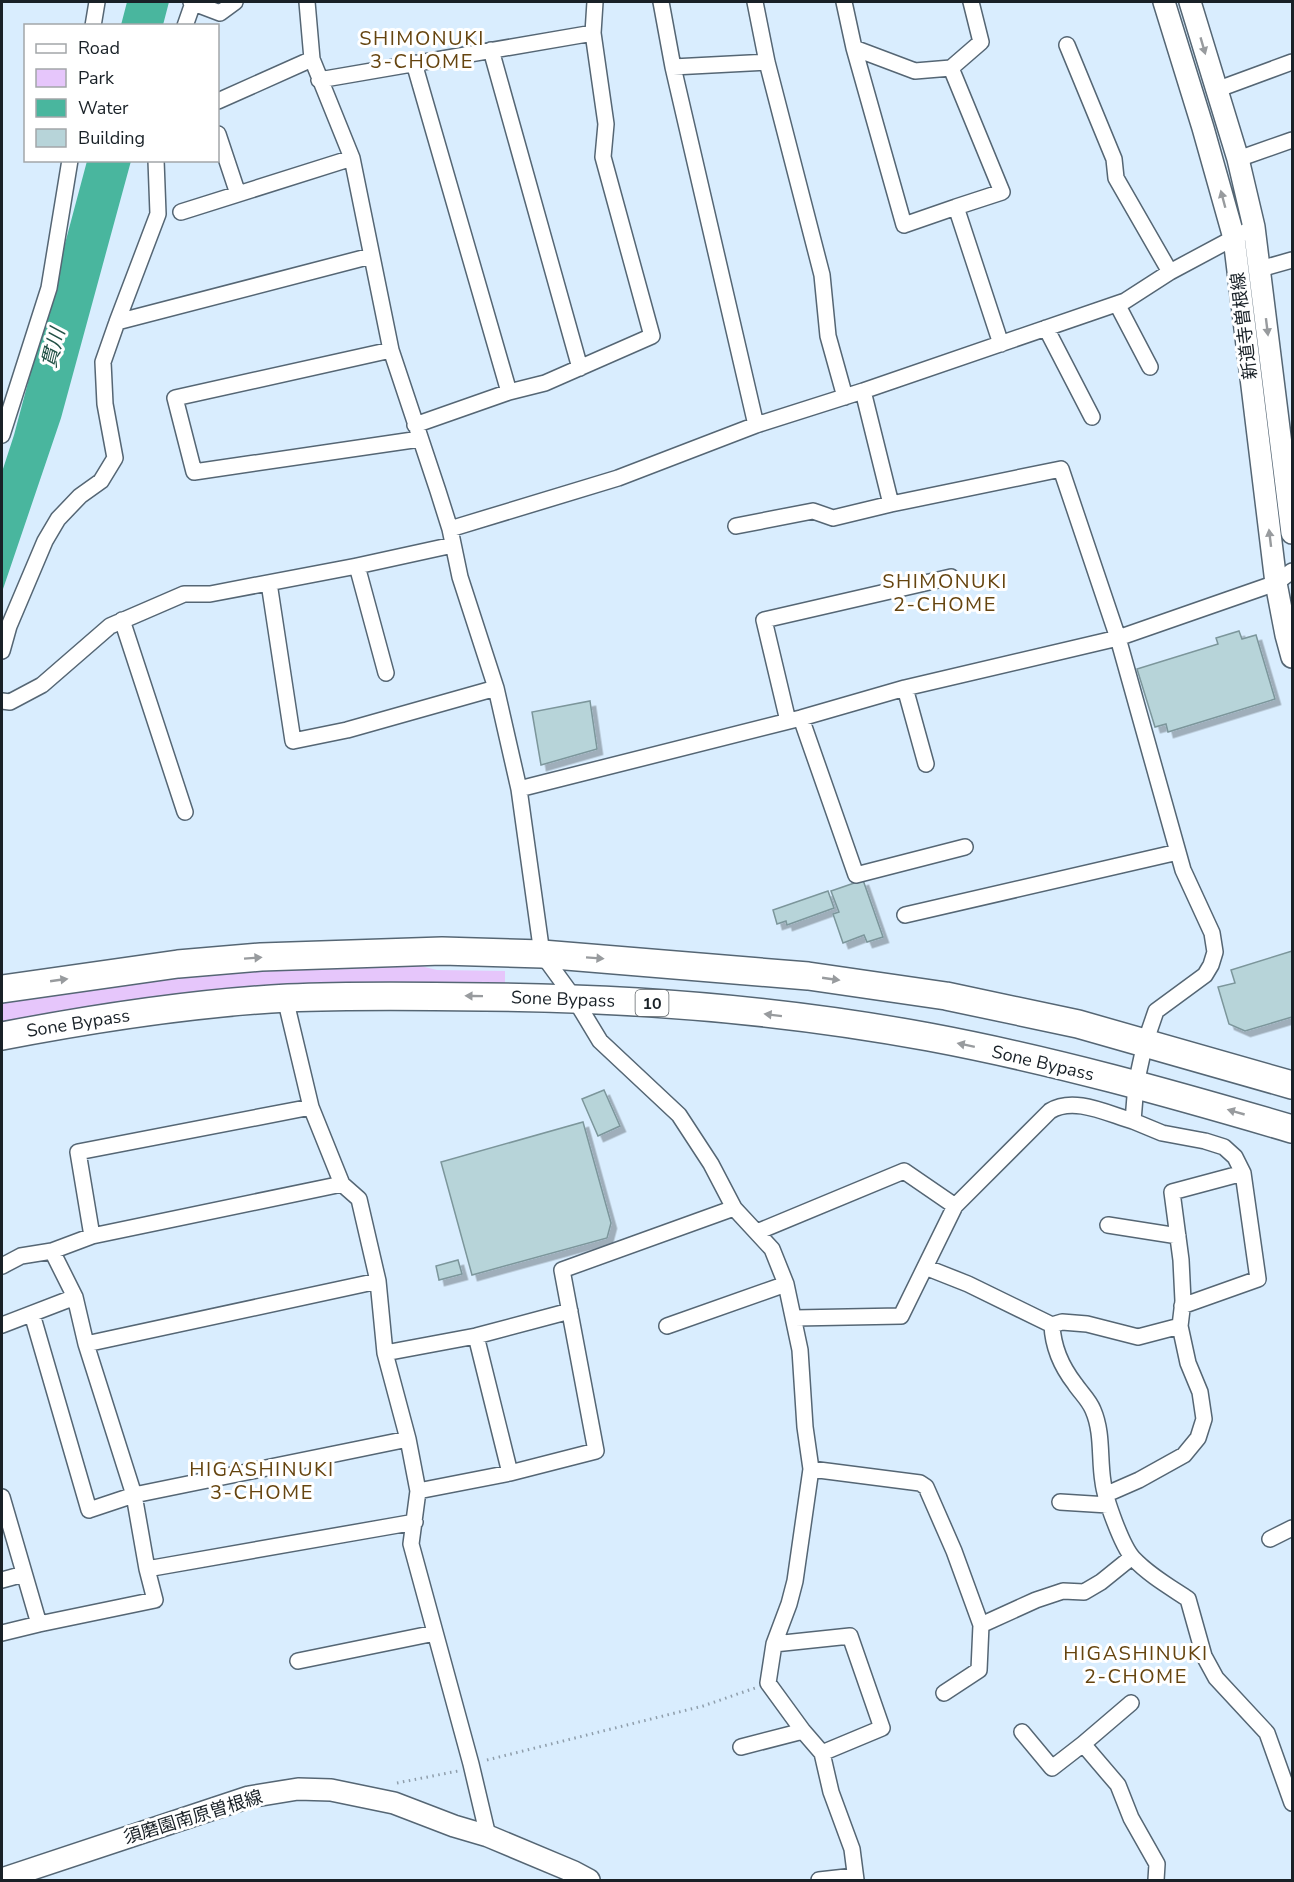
<svg xmlns="http://www.w3.org/2000/svg" width="1294" height="1882" font-family="'Nunito Sans','Noto Sans JP',sans-serif">
	<style>
		.green { fill: #e6c6fb }
		.water { fill: #49b69e }
		.building { fill: #b7d4d9; stroke: #7c969b; stroke-width: 1.5; filter: url(#shadow) }
		.lines { fill: none; stroke-linecap: round; stroke-linejoin: round }
		.street-casing { stroke: #556674; stroke-width: 18 }
		.secondary-casing { stroke: #556674; stroke-width: 24 }
		.highway-casing { stroke: #556674; stroke-width: 30 }
		.path { stroke: #8f9eab; stroke-width: 3; stroke-dasharray: 1.5 4.5; stroke-linecap: butt }
		.street { stroke: #fff; stroke-width: 15 }
		.secondary { stroke: #fff; stroke-width: 21 }
		.highway { stroke: #fff; stroke-width: 27 }
		.oneway { fill: #989b9e }
		.labels { text-anchor: middle; stroke-width: 6; stroke-linejoin: round; paint-order: stroke }
		.shield { fill: #fff; stroke: #5e6468; stroke-width: 1.5 }
		.shield-label { font-size: 16px; font-weight: bold; fill: #192127 }
		.street-label { font-size: 18px; fill: #192127; stroke: #fff }
		.neighbourhood-label { font-size: 20px; letter-spacing: 1.5px; fill: #65440f; stroke: #fff }
		.water-label { font-size: 20px; font-style: italic; fill: #225146; stroke: #fff }
	</style>
	<defs>
		<filter id="shadow"><feDropShadow dx="5.5" dy="5.5" stdDeviation="0" flood-color="#0004"/></filter>
	</defs>
	<rect width="100%" height="100%" fill="#d9edfe"/>
	<path class="green" d="M404,962L437,970L505,971V985L2,1024V1002C78,989 155,977 232,971C289,967 347,965 404,962Z"/>
	<path class="water" d="M127,2H169L163,25H121Z
		M87,161H131L61,418L2,592V472L14,435Z"/>
	<path class="building" d="M1239,631L1242,639L1256,635L1275,699L1168,732L1166,724L1155,727L1137,669L1218,644L1216,638Z
		M590,701L597,749L541,765L532,712Z
		M863,880L883,937L867,942L864,935L843,943L833,914L839,912L831,891Z
		M828,891L834,908L787,925L786,921L777,924L773,910Z
		M1292,951V1017L1245,1031L1229,1024L1218,987L1235,983L1231,970Z
		M604,1090L620,1126L598,1136L582,1099Z
		M583,1122L611,1223L607,1238L472,1275L441,1162Z
		M458,1260L462,1274L439,1280L436,1266Z"/>
	<g class="lines">
		<defs>
			<path id="street" d="M191,2L220,13L235,2
				M307,2L312,59L352,158L391,350L438,491L450,529L460,577L496,688L519,789L542,954L574,998L600,1041L679,1115L711,1164L734,1208L772,1249L786,1284L800,1350L805,1427L811,1469L795,1581L789,1604L774,1644L768,1683L803,1731L822,1753L831,1792L852,1849L856,1880
				M661,2L673,67L756,425
				M755,2L767,62L822,275L828,336L845,397
				M844,2L854,48L904,225L956,207L1001,344
				M93,26L97,2
				M185,26L193,3
				M1067,45L1114,159L1116,178L1170,272
				M854,48L915,71L951,68L1002,192L956,207
				M491,50L580,368
				M414,63L509,392
				M673,67L767,62
				M951,68L981,42L971,2
				M319,80L593,33
				M1216,90L1292,62
				M218,101L312,59
				M218,134L238,194
				M1238,159L1292,140
				M181,212L352,158
				M1260,269L1292,260
				M1117,304L1150,367
				M117,322L371,256
				M1046,328L1092,417
				M391,350L175,398L194,472L420,439
				M415,425L509,392L545,383L652,336L603,157L606,124L593,33L595,2
				M2,435L49,288L70,160
				M736,526L813,511L833,518L891,504
				M450,529L618,478L756,425L863,391L1125,301L1170,272L1254,227
				M357,566L386,673
				M269,583L293,741L347,730L496,688
				M122,620L185,812
				M2,651L9,626L45,541L58,519L80,496L101,481L115,458L105,404L103,362L117,322L158,214L156,160
				M905,688L926,764
				M2,701L10,702L42,685L110,626L184,594H210L357,566L453,545
				M801,718L856,875L965,847
				M788,721L764,620L951,577
				M519,789L801,718L905,688L1118,638L1276,583L1292,571
				M905,915L1178,852
				M285,998L311,1107L342,1184L359,1199L378,1281L385,1353L408,1439L418,1491L411,1544L471,1764L488,1836
				M1108,1225L1178,1236
				M757,1232L904,1171L955,1206
				M92,1236L342,1184
				M2,1266L21,1256L52,1251L92,1236L78,1152L311,1107
				M925,1267L968,1284L1052,1325C1053,1348 1061,1366 1075,1384C1081,1393 1089,1400 1093,1410C1103,1433 1099,1458 1103,1482C1105,1499 1122,1546 1133,1558C1149,1575 1170,1587 1188,1599L1204,1656L1216,1678L1267,1733L1292,1803
				M1182,1306L1258,1279L1243,1173
				M32,1314L89,1510L134,1495L408,1439
				M795,1318L901,1316L955,1206L1050,1111C1074,1096 1108,1114 1133,1121L1136,1084L1145,1043L1156,1011L1205,975L1211,965L1215,952L1212,933L1183,870L1118,638L1061,469L891,504L863,391
				M2,1325L75,1297
				M1052,1325L1062,1322L1087,1324L1138,1337L1180,1326
				M667,1326L786,1284
				M476,1336L510,1473
				M86,1344L378,1281
				M385,1353L476,1336L570,1311
				M811,1469L920,1483L926,1487L954,1551L981,1625L979,1670L944,1693
				M418,1491L510,1473L596,1451L562,1270L734,1208
				M1107,1494L1139,1480L1184,1455L1198,1438L1204,1419L1200,1392L1188,1363L1180,1326L1183,1301L1181,1260L1172,1192L1243,1173L1235,1157L1224,1147L1205,1141L1162,1133L1133,1121
				M2,1497L39,1624L155,1600L147,1569L134,1495L86,1344L75,1297L52,1251
				M1060,1502L1108,1505
				M1270,1539L1292,1528
				M147,1569L415,1522
				M2,1580L24,1574
				M981,1625L1036,1600L1063,1591L1084,1592L1101,1582L1132,1557
				M2,1633L39,1624
				M774,1644L850,1636L882,1728L822,1753
				M298,1661L435,1633
				M1131,1703L1083,1744L1118,1785L1131,1818L1157,1864L1156,1880
				M1022,1732L1052,1768L1083,1744
				M741,1747L803,1731
				M819,1880L855,1876"/>
			<path id="secondary" d="M1164,2L1203,128L1234,238L1276,583L1286,635L1292,657
				M1190,2L1238,159L1254,227L1292,533
				M2,1879L249,1797L298,1789L331,1790L394,1803L454,1826L488,1836L574,1872L589,1880"/>
			<path id="highway" d="M2,989L178,964L261,957L442,951L542,954L808,976L946,996L1078,1024L1292,1085
				M2,1036C96,1018 192,1003 288,998C354,995 419,996 485,997C634,998 783,1010 929,1037C1052,1060 1173,1094 1292,1129"/>
		</defs>
		<use href="#street" class="street-casing"/>
		<use href="#secondary" class="secondary-casing"/>
		<use href="#highway" class="highway-casing"/>
		<path class="path" d="M487,1760L703,1706L755,1688
			M397,1783L458,1771"/>
		<use href="#street" class="street"/>
		<use href="#secondary" class="secondary"/>
		<use href="#highway" class="highway"/>
	</g>
	<defs><path id="oneway-solid" d="M-6-.8H1V-3.2L6.5 0L1 3.2V.8H-6Z" transform="scale(1.5)"/></defs>
	<g class="oneway">
		<use href="#oneway-solid" transform="translate(1203 46) rotate(74)"/>
		<use href="#oneway-solid" transform="translate(1223 199) rotate(-105)"/>
		<use href="#oneway-solid" transform="translate(1267 327) rotate(83)"/>
		<use href="#oneway-solid" transform="translate(1270 538) rotate(-97)"/>
		<use href="#oneway-solid" transform="translate(253 958) rotate(-4)"/>
		<use href="#oneway-solid" transform="translate(595 958) rotate(4)"/>
		<use href="#oneway-solid" transform="translate(831 979) rotate(8)"/>
		<use href="#oneway-solid" transform="translate(59 980) rotate(-8)"/>
		<use href="#oneway-solid" transform="translate(474 996) rotate(-179)"/>
		<use href="#oneway-solid" transform="translate(773 1015) rotate(-173)"/>
		<use href="#oneway-solid" transform="translate(966 1045) rotate(-168)"/>
		<use href="#oneway-solid" transform="translate(1236 1112) rotate(-164)"/>
	</g>
	<g class="labels">
		<rect class="shield" x="635.5" y="990" width="33" height="26" rx="4.5"/>
		<g class="shield-label">
			<text x="652" y="1009">10</text>
		</g>
		<g class="street-label">
			<text transform="translate(1244 326) rotate(-97)" y="6">新道寺曽根線</text>
			<text transform="translate(563 999) rotate(2)" y="6">Sone Bypass</text>
			<text transform="translate(78 1023) rotate(-9)" y="6">Sone Bypass</text>
			<text transform="translate(1043 1063) rotate(13)" y="6">Sone Bypass</text>
			<text transform="translate(193 1817) rotate(-17)" y="6">須磨園南原曽根線</text>
		</g>
		<g class="neighbourhood-label">
			<text x="422" y="45">SHIMONUKI<tspan x="422" dy="23">3-CHOME</tspan></text>
			<text x="945" y="588">SHIMONUKI<tspan x="945" dy="23">2-CHOME</tspan></text>
			<text x="262" y="1476">HIGASHINUKI<tspan x="262" dy="23">3-CHOME</tspan></text>
			<text x="1136" y="1660">HIGASHINUKI<tspan x="1136" dy="23">2-CHOME</tspan></text>
		</g>
		<g class="water-label">
			<text transform="translate(53 348) rotate(-76)" y="7">貫川</text>
		</g>
	</g>
	<rect width="1294" height="1882" fill="none" stroke="#192127" stroke-width="6"/>
	<rect x="24" y="24" width="195" height="138" fill="#ffffff" stroke="#a3a6a9" stroke-width="1.5"/>
	<rect x="36" y="44" width="30" height="9" fill="#ffffff" stroke="#a3a6a9" stroke-width="1.5"/>
	<text x="78" y="54" font-size="18" fill="#192127">Road</text>
	<rect x="36" y="69" width="30" height="18" fill="#e6c6fb" stroke="#a3a6a9" stroke-width="1.5"/>
	<text x="78" y="84" font-size="18" fill="#192127">Park</text>
	<rect x="36" y="99" width="30" height="18" fill="#49b69e" stroke="#a3a6a9" stroke-width="1.5"/>
	<text x="78" y="114" font-size="18" fill="#192127">Water</text>
	<rect x="36" y="129" width="30" height="18" fill="#b7d4d9" stroke="#a3a6a9" stroke-width="1.5"/>
	<text x="78" y="144" font-size="18" fill="#192127">Building</text>
</svg>
